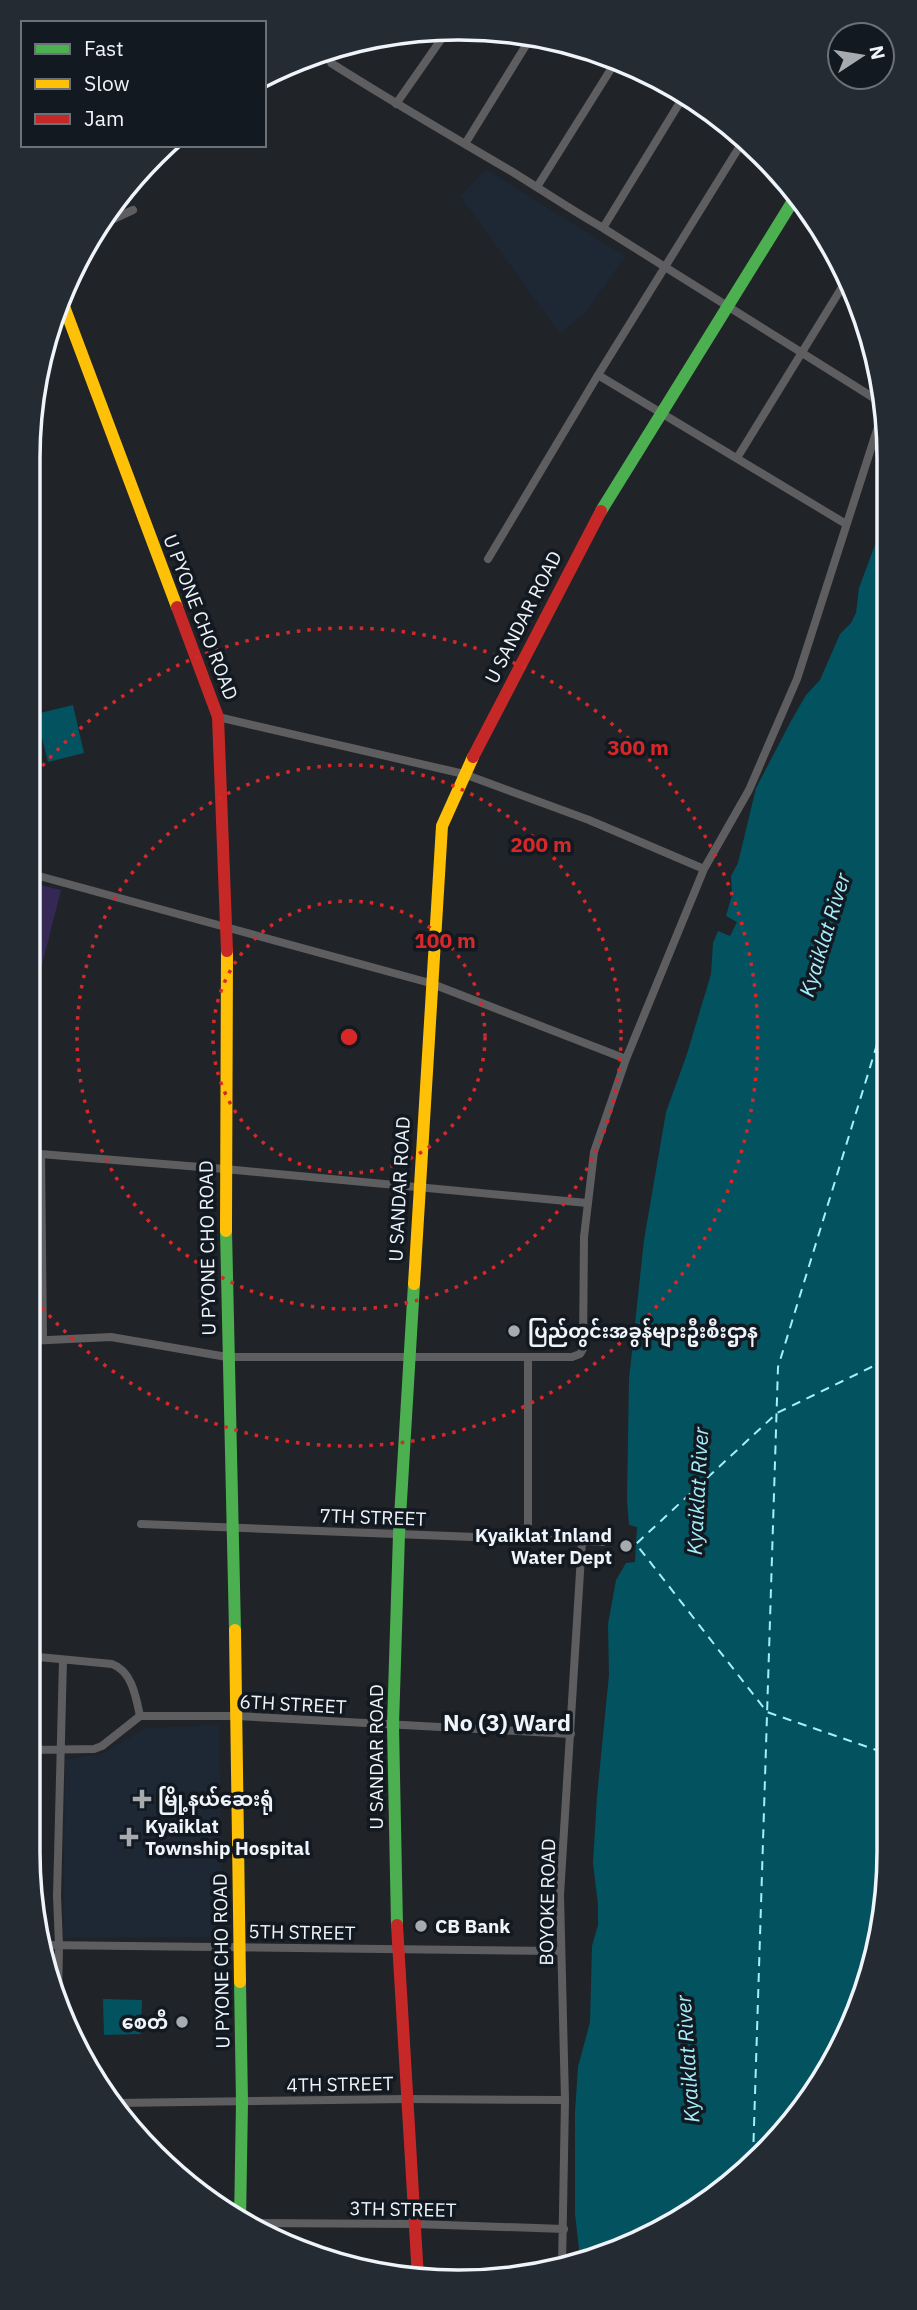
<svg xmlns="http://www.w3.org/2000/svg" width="917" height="2310" font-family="'IBM Plex Sans','Noto Sans Myanmar',sans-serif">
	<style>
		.built { fill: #1e2734 }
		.green { fill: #362854 }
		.water { fill: #035260 }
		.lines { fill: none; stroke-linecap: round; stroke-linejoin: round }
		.ferry { stroke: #a7eefd; stroke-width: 2; stroke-dasharray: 9 7; stroke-linecap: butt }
		.street { stroke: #5e5e61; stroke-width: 8 }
		.fast { stroke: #4caf50; stroke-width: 12 }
		.slow { stroke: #ffc107; stroke-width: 12 }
		.jam { stroke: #c62828; stroke-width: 12 }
		.ring { fill: none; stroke: #d62828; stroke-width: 3.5; stroke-dasharray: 3.5 7 }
		.poi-dot { fill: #a7abb0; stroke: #121921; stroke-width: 2.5 }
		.labels { text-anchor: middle; stroke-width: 7; stroke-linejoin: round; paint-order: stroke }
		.street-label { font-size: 19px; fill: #eff4fa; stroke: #121921 }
		.poi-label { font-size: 19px; font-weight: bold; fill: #eff4fa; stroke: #121921; text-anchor: start }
		.water-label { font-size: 21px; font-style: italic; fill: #a7eefd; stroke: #121921 }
		.quarter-label { font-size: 23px; font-weight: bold; fill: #eff4fa; stroke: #121921 }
		.rim { fill: none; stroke: #eff4fa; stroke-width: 3.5 }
		.centre { fill: #d62828; stroke: #121921; stroke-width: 3.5 }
		.ring-label { font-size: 21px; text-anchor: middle; font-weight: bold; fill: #d62828; stroke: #121921; stroke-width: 7; stroke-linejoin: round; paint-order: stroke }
	</style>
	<rect width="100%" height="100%" fill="#202328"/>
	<path class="built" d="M486,169L625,256L588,310L560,334L460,196Z
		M219,1725L223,1937L63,1938L65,1759L102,1754L145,1728Z"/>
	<path class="green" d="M28,882L61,890L28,1020Z"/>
	<path class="water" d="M886,515L888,1598L884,1642L887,1704L886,1836L888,1856L866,1989L800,2114L697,2210L580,2258L575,2214V2112L578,2067L590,2022L592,1946L598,1925V1905L593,1863L597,1796L609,1675L608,1624L616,1580L626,1563L635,1562L637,1527L629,1525L627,1500L629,1379L644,1240L666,1112L687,1054L711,974L713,943L718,931L730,936L737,922L726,916L732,895L731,876L738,863L756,788L791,721L806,695L820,680L840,634L851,623L856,613L859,588Z
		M73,705L84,753L48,762L36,714Z
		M103,1999L142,2000L141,2034L104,2035Z"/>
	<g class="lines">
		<path class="ferry" d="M882,1752L767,1712L636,1544L777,1413L888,1359
			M753,2158L778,1367L887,1012"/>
		<path class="street" d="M330,56L331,63C391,101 451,136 511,171C542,190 571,210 603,228L885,405
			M396,104L447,31
			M465,144L528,42
			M537,187L616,61
			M107,222L133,210
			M603,228L685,94
			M598,375L846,524
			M737,458L847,279
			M488,559L598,375L743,141
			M218,717L464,774L589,820L704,869
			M28,873L430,983L626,1059
			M28,1153L225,1169L587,1203
			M41,1154L43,1340
			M28,1341L111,1337L227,1357H572L580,1354L583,1349L584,1237L594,1152L626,1059L704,869L749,790L797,679L885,405
			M141,1524L603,1542
			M528,1539V1357
			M28,1656L112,1664C132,1671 136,1697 140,1716
			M140,1716H237L571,1734
			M28,1750L94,1749L102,1746L140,1716
			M886,1754H889
			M43,1945L560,1951
			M58,2002L59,1945L57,1896L63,1660
			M116,2103L406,2099L565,2100
			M242,2223L415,2224L564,2229
			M562,2266L565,2100L560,1895L582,1540"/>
		<path class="fast" d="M601,511L796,196
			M226,1231L235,1630
			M397,1925L393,1725L399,1534L414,1284
			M240,2222L242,2102L240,1982"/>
		<path class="slow" d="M62,301L177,607
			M226,1231L227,951
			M414,1284L442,826L473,757
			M235,1630L240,1982"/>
		<path class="jam" d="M177,607L218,717L227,951
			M473,757L601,511
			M397,1925L418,2278"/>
	</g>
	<g class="ring">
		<circle cx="349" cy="1037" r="136"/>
		<circle cx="349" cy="1037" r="272"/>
		<path d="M29 782A409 409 0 1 1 29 1292"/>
	</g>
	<g class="poi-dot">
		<circle cx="514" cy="1331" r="7"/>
		<circle cx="626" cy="1546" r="7"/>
		<path d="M138.5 1788.5h7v7h7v7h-7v7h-7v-7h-7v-7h7z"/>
		<path d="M125.5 1826.5h7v7h7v7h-7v7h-7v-7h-7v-7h7z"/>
		<circle cx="421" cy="1926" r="7"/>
		<circle cx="182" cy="2022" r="7"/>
	</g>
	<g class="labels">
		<g class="street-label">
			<text transform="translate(201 617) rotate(69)" y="7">U PYONE CHO ROAD</text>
			<text transform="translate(523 617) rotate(-63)" y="7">U SANDAR ROAD</text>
			<text transform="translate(399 1189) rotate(-87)" y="7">U SANDAR ROAD</text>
			<text transform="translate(207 1248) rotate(-91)" y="7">U PYONE CHO ROAD</text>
			<text transform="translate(373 1517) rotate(2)" y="7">7TH STREET</text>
			<text transform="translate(293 1704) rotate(3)" y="7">6TH STREET</text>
			<text transform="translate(376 1757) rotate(-90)" y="7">U SANDAR ROAD</text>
			<text transform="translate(547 1902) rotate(-89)" y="7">BOYOKE ROAD</text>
			<text transform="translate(302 1932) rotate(1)" y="7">5TH STREET</text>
			<text transform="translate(221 1961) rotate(-91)" y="7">U PYONE CHO ROAD</text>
			<text transform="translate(340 2084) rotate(-1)" y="7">4TH STREET</text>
			<text transform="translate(403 2209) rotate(1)" y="7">3TH STREET</text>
		</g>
		<g class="poi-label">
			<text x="528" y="1338">ပြည်တွင်းအခွန်များဦးစီးဌာန</text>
			<text x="612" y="1542" text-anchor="end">Kyaiklat Inland<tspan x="612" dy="22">Water Dept</tspan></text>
			<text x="158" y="1806">မြို့နယ်ဆေးရုံ</text>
			<text x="145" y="1833">Kyaiklat<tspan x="145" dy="22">Township Hospital</tspan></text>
			<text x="435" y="1933">CB Bank</text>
			<text x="168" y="2029" text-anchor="end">စေတီ</text>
		</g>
		<g class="water-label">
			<text transform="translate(825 935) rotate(-73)" y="7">Kyaiklat River</text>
			<text transform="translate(698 1491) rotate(-87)" y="7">Kyaiklat River</text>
			<text transform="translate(688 2059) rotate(-94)" y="7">Kyaiklat River</text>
		</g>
		<g class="quarter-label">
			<text x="507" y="1731">No (3) Ward</text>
		</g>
	</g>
	<path d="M0 0H917V2310H0ZM458 40H459A418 418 0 0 1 877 458V1852A418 418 0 0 1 459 2270H458A418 418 0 0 1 40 1852V458A418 418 0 0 1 458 40Z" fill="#242b32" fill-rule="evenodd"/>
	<path class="rim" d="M458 40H459A418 418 0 0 1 877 458V1852A418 418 0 0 1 459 2270H458A418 418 0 0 1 40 1852V458A418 418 0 0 1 458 40Z"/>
	<circle cx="349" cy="1037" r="10" class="centre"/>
	<g class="ring-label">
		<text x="638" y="755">300 m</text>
		<text x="541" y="852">200 m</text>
		<text x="445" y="948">100 m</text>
	</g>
	<rect x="21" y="21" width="245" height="126" fill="#121921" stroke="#6a7178" stroke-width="2"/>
	<rect x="35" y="44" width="35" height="10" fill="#4caf50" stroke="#6a7178" stroke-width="2"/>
	<text x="84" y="56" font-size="21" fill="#eff4fa">Fast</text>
	<rect x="35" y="79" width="35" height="10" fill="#ffc107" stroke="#6a7178" stroke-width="2"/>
	<text x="84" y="91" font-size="21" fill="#eff4fa">Slow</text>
	<rect x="35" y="114" width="35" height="10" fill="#c62828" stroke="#6a7178" stroke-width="2"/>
	<text x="84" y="126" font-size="21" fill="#eff4fa">Jam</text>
	<g transform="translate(861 56) rotate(78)"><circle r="33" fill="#121921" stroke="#6a7178" stroke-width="2"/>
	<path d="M0-5L12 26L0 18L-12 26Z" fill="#a7abb0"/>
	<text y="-10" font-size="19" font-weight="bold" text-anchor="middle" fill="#eff4fa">N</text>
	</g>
</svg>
